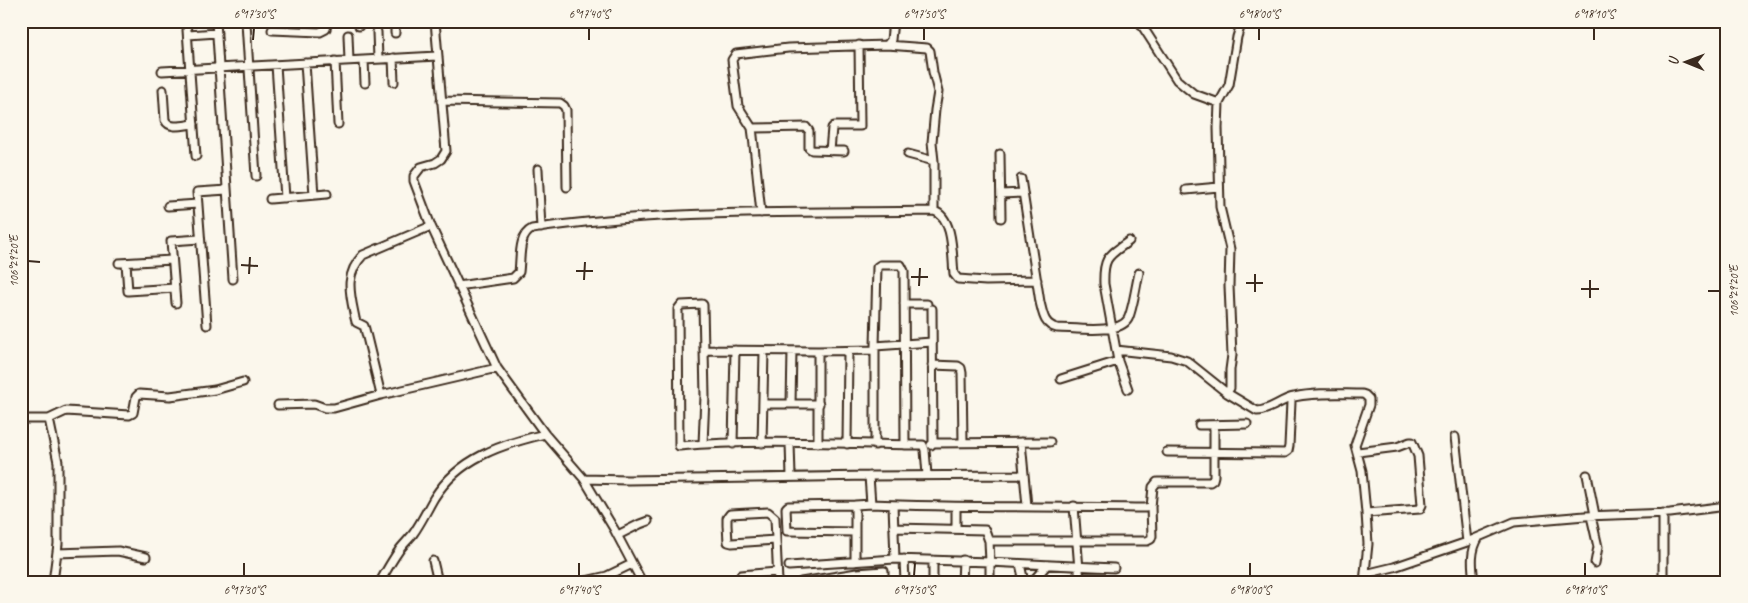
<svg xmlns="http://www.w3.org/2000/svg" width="1748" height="603" font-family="Caveat,sans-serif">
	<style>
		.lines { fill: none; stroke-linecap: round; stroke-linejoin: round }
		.minor-casing { stroke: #3b2a1e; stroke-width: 11 }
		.minor { stroke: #fbf7ec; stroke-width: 7 }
		.ticks { fill: none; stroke: #3b2a1e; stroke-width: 2 }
		.neatline { fill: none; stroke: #3b2a1e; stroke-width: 2 }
		.ticks-label { font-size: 12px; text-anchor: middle; fill: #3b2a1e }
	</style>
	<rect width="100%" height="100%" fill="#fbf7ec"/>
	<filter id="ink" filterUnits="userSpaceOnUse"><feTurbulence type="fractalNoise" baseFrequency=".02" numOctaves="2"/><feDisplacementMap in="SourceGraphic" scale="10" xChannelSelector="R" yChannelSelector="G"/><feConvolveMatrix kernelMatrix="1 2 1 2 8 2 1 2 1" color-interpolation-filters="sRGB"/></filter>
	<g filter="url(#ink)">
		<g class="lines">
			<defs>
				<path id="minor" d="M216,21L233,279
					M359,21V26
					M435,21L446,151L441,159L435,163L421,167L414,176V181L431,226L497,368L545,434L584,479L614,529L642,582
					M1139,21L1177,80L1194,94L1219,103L1218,128L1220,207L1230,249L1229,286L1232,355L1230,370V388L1227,393L1257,411C1269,411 1282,399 1294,397C1316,392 1340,394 1362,394L1365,395L1369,399V405L1355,445L1362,471L1366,513L1368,544L1364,582
					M246,23L256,176
					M187,30L196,156
					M272,30L320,32L326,29L328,21
					M377,32L378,59
					M395,33V21
					M188,35L217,33
					M348,35L349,61
					M887,45L927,48L930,51L933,72L938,92L935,110L932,142L934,161V211
					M393,58L394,82
					M364,60L365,83
					M335,61L338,124
					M305,63L314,195
					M276,65L285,198
					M162,71L437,56
					M163,90L165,120C170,130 184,125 194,124
					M441,101L560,103L564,106L566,110L567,187
					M1219,103L1229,85L1237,37L1242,21
					M752,128L806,127L809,131V148L812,150L844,151
					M830,151L832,128L834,126H860L859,45
					M908,154L934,161
					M1000,154L1001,218
					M538,169L541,228
					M1021,179L1040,302C1043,314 1044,325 1057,328C1074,328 1119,335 1128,319C1133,309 1136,285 1139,273
					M1186,190L1219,187
					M1001,194L1023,193
					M270,199L327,194
					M168,206L198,204
					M761,213L753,136L752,128L738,106L732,60L736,54L788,48L887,45L891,40L893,21
					M119,263L172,260
					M126,263L128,291L175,288
					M458,286L513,278L519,272C521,257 518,236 532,229C664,209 801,213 934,211C954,217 952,257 954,274L958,279L986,281L1037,280
					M176,303L171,241L200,239
					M904,304H927
					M932,309L933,443
					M207,325L197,192L227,190
					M875,346L932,342
					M704,350L818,351L875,350
					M1116,350L1171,356L1187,361L1227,393
					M932,365L958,366L961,368L962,373L963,442
					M1061,379L1118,361
					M1128,389L1118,361L1104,284C1103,256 1109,256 1129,241
					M381,395L365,329L364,326L356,322L355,318C350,293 344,275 363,255L431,226
					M763,404H819
					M791,404L792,351
					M278,405L314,404L325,408H334L381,395L497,368
					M21,419H49L66,411L129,415L133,413L136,397L139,394L170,396L215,390L243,382
					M49,419L58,462V544L53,582
					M1199,425L1247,424
					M1455,437L1467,542
					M1021,442L1027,506
					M762,443L764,351
					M790,443L791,477
					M818,443V351
					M703,444L705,396L703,305L702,304L681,305L678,309L679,446C760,439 842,444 923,445L925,450L927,475
					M733,444L735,350
					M847,444L848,351
					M875,445V346L877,267L880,265H901L904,271L905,445
					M931,445L933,443L1050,442
					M1167,452L1285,453L1288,451L1289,446L1291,402
					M1358,452L1397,447L1410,442H1412L1418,456L1422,505L1420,509L1366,513
					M1587,475L1595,515
					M869,476L871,504C962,508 1054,506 1145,508L1151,507L1153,487L1157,482H1210L1213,480L1214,476V425
					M584,479L628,480L869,476L1023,475
					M855,505L788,506L786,508L787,531L855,532
					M893,505L895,559L990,562V582
					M1074,506L1080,582
					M956,507V529
					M1663,513V582
					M1591,516L1598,547L1595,563
					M894,528L985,530L989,541L990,562L1114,568
					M618,535L640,524L648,521
					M776,540L732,543L728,542L727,525V518L730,514L768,512L775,518L778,582
					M989,541H1147L1151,539L1152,536L1151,507
					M57,553L118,551L146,557
					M904,559L905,582
					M933,560V582
					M433,561L438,582
					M855,562V505L871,504
					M1020,564L1024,582
					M789,566L895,559
					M1365,574L1394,567L1467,542L1514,522L1585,516L1670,513L1727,506
					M741,575L777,572
					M380,582C386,571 393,559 400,549C404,544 409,539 413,534C421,523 427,510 434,498C459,458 502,444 545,434
					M581,582L607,576L632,564
					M801,582L857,573L884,571V582
					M962,582L963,560
					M1032,582L1047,565
					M1474,582C1472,566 1470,551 1479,537"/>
			</defs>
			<use href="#minor" class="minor-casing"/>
			<use href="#minor" class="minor"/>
		</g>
	</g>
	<path class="ticks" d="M253,40L254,28M589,40V28M924,40V28M1259,40V28M1594,40V28M28,261L40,262M241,265L258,266M576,271H593M249,274L250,257M911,277H928M584,280L585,262M1246,283H1263M919,286L920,268M1581,289H1599M1708,291H1720M1255,292V274M1590,298V280M244,576V563M579,576V563M914,576L915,563M1250,576V563M1585,576V563"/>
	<rect width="1748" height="603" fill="none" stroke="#fbf7ec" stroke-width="55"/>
	<g transform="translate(1686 62) rotate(271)" stroke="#fbf7ec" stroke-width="4" paint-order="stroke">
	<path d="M0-4L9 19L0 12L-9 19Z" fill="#3b2a1e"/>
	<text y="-8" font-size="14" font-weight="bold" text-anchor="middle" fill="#3b2a1e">U</text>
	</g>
	<rect x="28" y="28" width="1692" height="548" class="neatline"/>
	<g class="ticks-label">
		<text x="254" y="18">6°17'30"S</text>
		<text x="589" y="18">6°17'40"S</text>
		<text x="924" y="18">6°17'50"S</text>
		<text x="1259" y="18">6°18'00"S</text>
		<text x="1594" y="18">6°18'10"S</text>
		<text transform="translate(14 261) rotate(-90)" y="4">106°29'20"E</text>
		<text transform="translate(1734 291) rotate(-90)" y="4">106°29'20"E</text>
		<text x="244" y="594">6°17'30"S</text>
		<text x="579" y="594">6°17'40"S</text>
		<text x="914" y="594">6°17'50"S</text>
		<text x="1250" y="594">6°18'00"S</text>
		<text x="1585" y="594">6°18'10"S</text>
	</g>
</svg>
